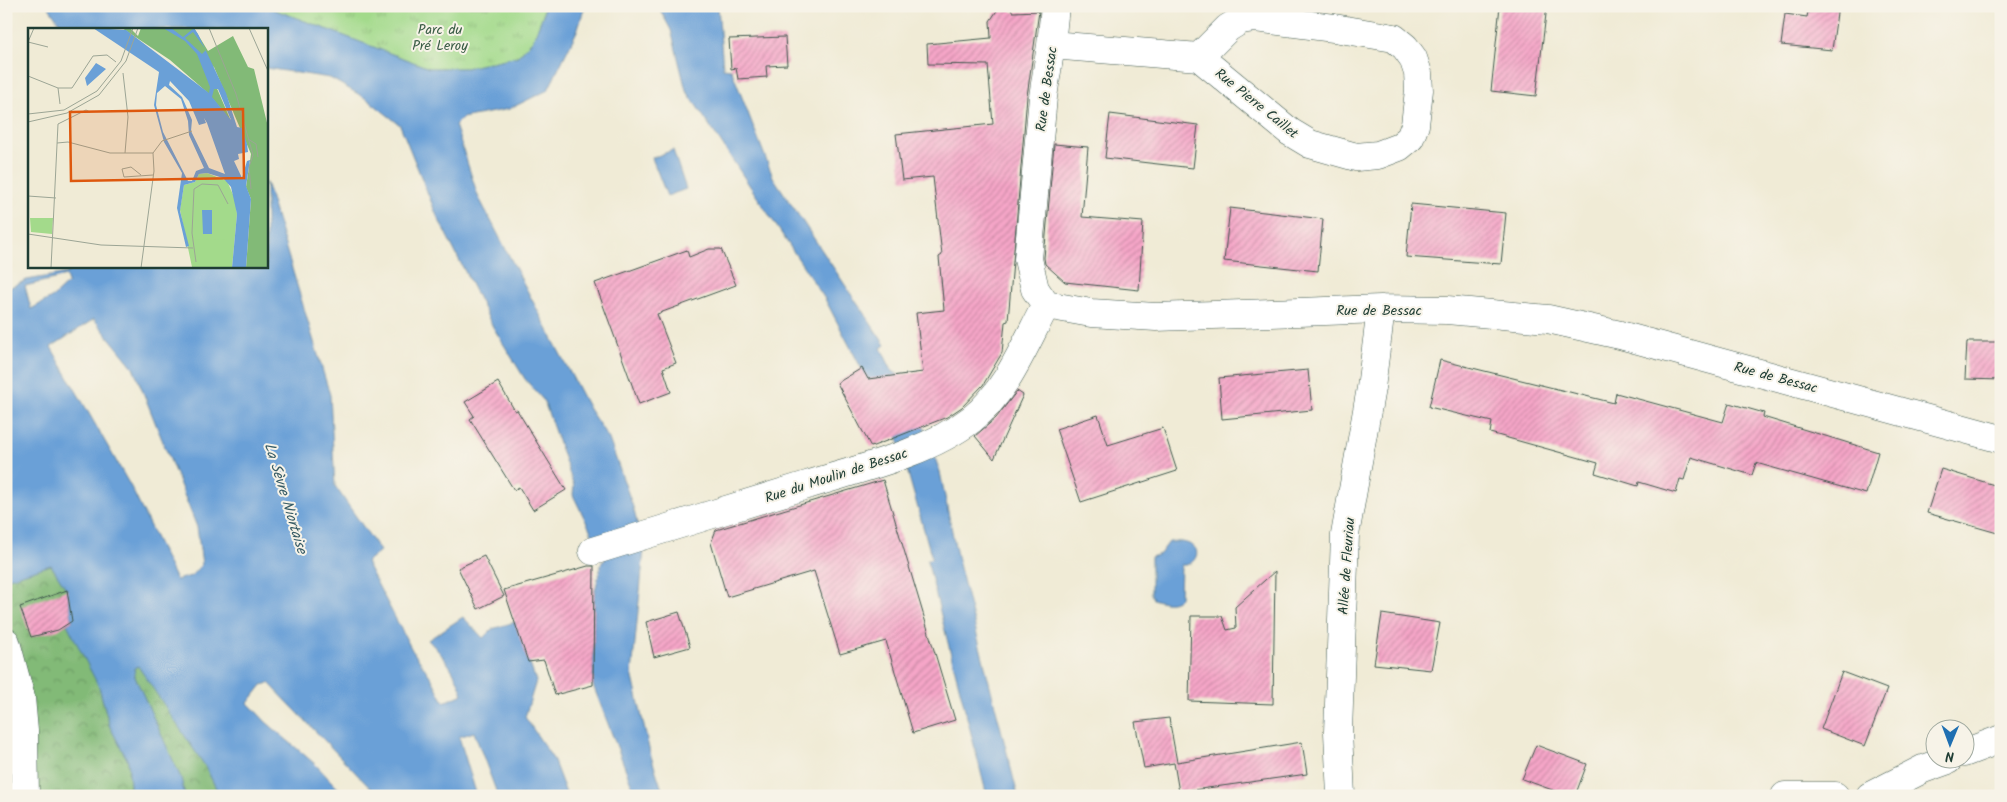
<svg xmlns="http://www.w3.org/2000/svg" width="2007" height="802" font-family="Kalam,sans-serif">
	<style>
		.grass { fill: url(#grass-tufts); stroke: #618c60 }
		.forest { fill: url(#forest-crowns); stroke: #507c56 }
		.water { fill: #6aa0d7; stroke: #446e86; fill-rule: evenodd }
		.building { fill: url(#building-hatch) }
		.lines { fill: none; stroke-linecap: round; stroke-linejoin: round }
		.minor-casing { stroke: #3e574c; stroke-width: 29 }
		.minor { stroke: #fff; stroke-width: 28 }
		.labels { text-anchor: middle; stroke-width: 4; stroke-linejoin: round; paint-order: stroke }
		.park-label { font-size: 14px; fill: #395c45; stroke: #f7f3e8 }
		.street-label { font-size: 14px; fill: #1f3d34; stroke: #f7f3e8 }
		.water-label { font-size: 15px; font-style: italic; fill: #365b65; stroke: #f7f3e8 }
		.inset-road { fill: none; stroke: #9ca595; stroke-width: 1 }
		.view { fill: #de580e; fill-opacity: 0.15; stroke: #de580e; stroke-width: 2.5 }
		.inset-edge { fill: none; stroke: #1f3d34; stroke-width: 2.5 }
	</style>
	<defs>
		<pattern id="grass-tufts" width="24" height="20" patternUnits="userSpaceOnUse" patternTransform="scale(1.25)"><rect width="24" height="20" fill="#a3da8b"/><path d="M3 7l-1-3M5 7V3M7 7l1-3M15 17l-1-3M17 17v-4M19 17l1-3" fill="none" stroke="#8cbc79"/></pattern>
		<pattern id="forest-crowns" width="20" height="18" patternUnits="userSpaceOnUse" patternTransform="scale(1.25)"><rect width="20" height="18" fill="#82ba77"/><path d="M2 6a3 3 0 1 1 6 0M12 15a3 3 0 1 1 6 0" fill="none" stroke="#6a9862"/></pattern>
		<pattern id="building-hatch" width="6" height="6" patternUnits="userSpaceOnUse" patternTransform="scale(1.25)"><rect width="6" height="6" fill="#f6a6c8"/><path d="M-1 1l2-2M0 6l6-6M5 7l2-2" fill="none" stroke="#c788a3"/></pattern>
	</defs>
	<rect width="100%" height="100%" fill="#f7f3e8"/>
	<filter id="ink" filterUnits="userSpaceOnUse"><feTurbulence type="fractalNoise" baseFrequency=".02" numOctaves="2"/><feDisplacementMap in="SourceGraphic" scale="10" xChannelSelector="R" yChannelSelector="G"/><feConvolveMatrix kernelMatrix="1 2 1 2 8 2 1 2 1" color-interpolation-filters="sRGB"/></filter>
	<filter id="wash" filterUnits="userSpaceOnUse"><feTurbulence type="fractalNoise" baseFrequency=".0096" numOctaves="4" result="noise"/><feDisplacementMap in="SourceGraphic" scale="20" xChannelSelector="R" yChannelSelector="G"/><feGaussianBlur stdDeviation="1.12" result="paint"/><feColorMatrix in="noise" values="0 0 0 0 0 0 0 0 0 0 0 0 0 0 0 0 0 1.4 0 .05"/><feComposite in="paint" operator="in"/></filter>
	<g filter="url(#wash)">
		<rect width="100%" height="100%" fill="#f0ebd6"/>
		<path class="grass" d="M265,6H544L543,15L533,40L518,56L466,68H429Z"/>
		<path class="forest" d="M51,565L67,590L72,621L99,687L110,727L128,761L131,796H6V571L9,578Z
			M139,666L205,766L220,796H185L181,778L135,677L134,668Z"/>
		<path class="water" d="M48,6H265L429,68H466L518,56L533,40L543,15L544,6H585L577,31L548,90L509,109L462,118L455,125L478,196L589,409L609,439L633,507L644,550L632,673L650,753L664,796H636L593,685L594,595L602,562L605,560L573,495L574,486L544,401L525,379L493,327L437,216L400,125L367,99L330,78L266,68V29H64Z
			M658,6H718L723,68L731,69L773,177L885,345L881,348L892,371L899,375L924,427L940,472L957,556L1018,796H987L927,560L932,558L898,438L825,299L686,90L671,30Z
			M673,150L686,189L667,196L652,158Z
			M266,182L330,395L335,486L380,551L366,562L412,650L432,679L444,702L463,694C456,672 444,656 428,640L463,617L483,638L492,629L515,622L536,681L525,717L553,759L567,796H498L474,732L459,737L477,796H378L269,683L262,685L248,703L266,722L315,764L345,796H220L205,766L138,666L134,668L135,677L181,778L185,796H131L128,761L110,727L99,687L67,624L72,621L67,590L51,565L9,578L6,571V289L27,280L68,273V266H266ZM66,276L68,283L53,297L31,309L25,286ZM94,319L133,367L197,527L202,564L191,576L176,580L131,487L51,347Z
			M1169,542C1175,542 1183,541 1189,544C1204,549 1195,567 1181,565L1180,598C1173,605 1162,602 1153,599L1151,594V557L1160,554Z"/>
		<g id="blocks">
			<path class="building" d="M1000,6H1009L1013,12L1039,11L1027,96L1008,321L1005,322L1002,353L983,385L962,407L947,417L871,447L837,383L862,368L868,379L923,372L916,313L944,310L939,257L942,255L933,177L902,180L896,134L993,124L988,65L928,64L927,44L991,38L990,21Z
				M1500,6H1547L1536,96L1491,91Z
				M1809,6H1838L1832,50L1781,45L1785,14L1807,17Z
				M785,37L787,65L766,66L767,77L738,79L736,68L731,69L729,39Z
				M1110,114L1198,125L1193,168L1105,158Z
				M1054,144L1088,147L1082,217L1143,222L1139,290L1065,282L1045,264L1044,258Z
				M1411,204L1506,213L1501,264L1406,257Z
				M1230,208L1323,219L1318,271L1224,261Z
				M709,249H721L736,285L657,314L676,363L663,368L671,392L639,404L595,283L687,250L689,257Z
				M1967,342H2001V380L1965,379Z
				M1440,360L1614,403L1616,393L1723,422L1729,403L1764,413L1763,417L1878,452L1866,494L1756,463L1752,475L1691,457L1684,480L1680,479L1676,493L1639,482L1638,486L1595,473L1598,463L1490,433L1492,422L1429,407Z
				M1308,370L1312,410L1222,419L1219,378Z
				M498,382L515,411L517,410L566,490L533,510L519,487L514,490L470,419L474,416L465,402Z
				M1017,391L1023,395L994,459L975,436L996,418Z
				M1098,415L1108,445L1163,428L1177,471L1081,502L1056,429Z
				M1941,469L2001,487V534L1927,513Z
				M883,480L955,720L913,733L886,641L840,654L814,571L727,597L711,543L716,530Z
				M484,556L504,596L478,609L458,568Z
				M588,566H594L593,685L555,695L544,660L528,662L504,590Z
				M1275,571L1273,704L1189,701L1191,616H1222L1227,630L1236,628L1235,607Z
				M67,590L72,621L58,630L31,637L20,607Z
				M679,612L690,647L654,657L646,622Z
				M1382,614L1440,623L1431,670L1374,664Z
				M1842,672L1887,689L1865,746L1821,729Z
				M1169,718L1177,762L1302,742L1307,774L1179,792L1174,763L1144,768L1135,722Z
				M1536,745L1587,764L1575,796H1569L1522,779Z"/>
		</g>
	</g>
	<g filter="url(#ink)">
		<use href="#blocks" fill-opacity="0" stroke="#3e574c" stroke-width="1"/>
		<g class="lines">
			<defs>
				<path id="minor" d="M1055,6L1051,45L1043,97L1028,259L1035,289L1046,305L1091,313L1156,317L1381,309L1447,310L1548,319L1620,335L2001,439
					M1051,45L1199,57L1290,132L1310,144L1356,157L1378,155L1399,147L1410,138L1415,125L1419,90L1418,73L1413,58L1405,47L1394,38L1334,28L1255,18L1241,20L1228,28L1199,57
					M593,551C664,529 736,507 807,485C861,468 926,454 972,419C1007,391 1025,344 1046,305
					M6,642L21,698L24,731L25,796
					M1964,753L2001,739
					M1341,796L1338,732L1345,535L1371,388L1381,309
					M1785,796H1835
					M1870,796L1923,769L1948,760"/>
			</defs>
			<use href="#minor" class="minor-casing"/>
			<use href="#minor" class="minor"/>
		</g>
	</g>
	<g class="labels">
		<g class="park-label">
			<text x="440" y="34">Parc du<tspan x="440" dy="16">Pré Leroy</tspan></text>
		</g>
		<g class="street-label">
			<text transform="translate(1046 89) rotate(-82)" y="5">Rue de Bessac</text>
			<text transform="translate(1257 103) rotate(39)" y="5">Rue Pierre Caillet</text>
			<text x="1379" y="315">Rue de Bessac</text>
			<text transform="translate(1776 377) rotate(15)" y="5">Rue de Bessac</text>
			<text transform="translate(836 475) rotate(-18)" y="5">Rue du Moulin de Bessac</text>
			<text transform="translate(1346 566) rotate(-86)" y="5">Allée de Fleuriau</text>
		</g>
		<g class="water-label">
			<text transform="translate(286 498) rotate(73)" y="5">La Sèvre Niortaise</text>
		</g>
	</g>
	<g transform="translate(28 28)">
		<rect width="240" height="240" fill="#f0ebd6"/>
		<path d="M179,145L199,153L207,171L209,186L204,240L164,239L152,182L156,157L167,154L171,146Z" fill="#a3da8b"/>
		<path d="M94,0H102L110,8L113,0H166L180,23L205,8L220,39L226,41L240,99V240H218L223,171L218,159L223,126L186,39L178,35L203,93L180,65L142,32Z" fill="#82ba77"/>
		<path d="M164,160H190L196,175L190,178V183H200V211L166,212ZM2,190H25L24,206L3,204Z" fill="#a3da8b"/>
		<path d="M65,0L98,2L181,65L182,59L169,26L157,13L135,0H143L155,9L166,0L170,6L198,65L209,99L214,100L219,116L220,124L210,126L211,131L206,133L214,150L219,133L222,132L218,158L223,171L218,240H204L209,186L203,159L195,150L179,145L171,146L167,154L156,157L152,183L161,218L158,219L149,180L154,145L136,114L126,77L131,44ZM165,4L178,22L174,26L157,10ZM142,53L161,73L171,97L178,95L176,90L179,95L197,146L181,140L163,103L164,92L154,69L141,57ZM137,58L153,71L160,93L161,107L176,140L168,143L164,153H160L135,104L128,77L129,65ZM186,61H190L203,92L184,69ZM68,35L78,41L59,58L57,50ZM174,182H184V206H175Z" fill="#6aa0d7" fill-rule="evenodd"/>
		<path class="inset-road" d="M181,0L208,66L225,127L221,139L223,161M221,0L240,43M0,14L20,19M0,14L6,0M95,45L100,89L97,125M0,48L30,60L32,76M30,60H44L65,28L79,27L88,34M0,86L36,82L69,63L93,33L105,0M0,94L39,85L71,67L98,33L110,0M220,111L228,116L230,129M29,115L40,114L82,125H125M125,125L134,113L164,103M113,147L103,139L94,141L96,149L125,147M0,168L28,170M0,206L73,217L165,220M168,234L164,205L166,161L174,156L190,157L200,176M23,240L30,96L58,82L62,84H55M113,240L126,143L125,125"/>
		<path class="view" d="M215,81L216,150L43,153L42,84Z"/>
		<rect width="240" height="240" class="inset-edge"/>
	</g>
	<rect width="2007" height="802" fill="none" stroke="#f7f3e8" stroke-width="25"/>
	<g transform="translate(1950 744) rotate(181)"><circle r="24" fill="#f7f3e8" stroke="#a1aaa0"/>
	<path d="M0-4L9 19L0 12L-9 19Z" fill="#1f6fb2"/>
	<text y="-8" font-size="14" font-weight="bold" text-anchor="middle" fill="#1f3d34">N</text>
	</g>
</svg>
